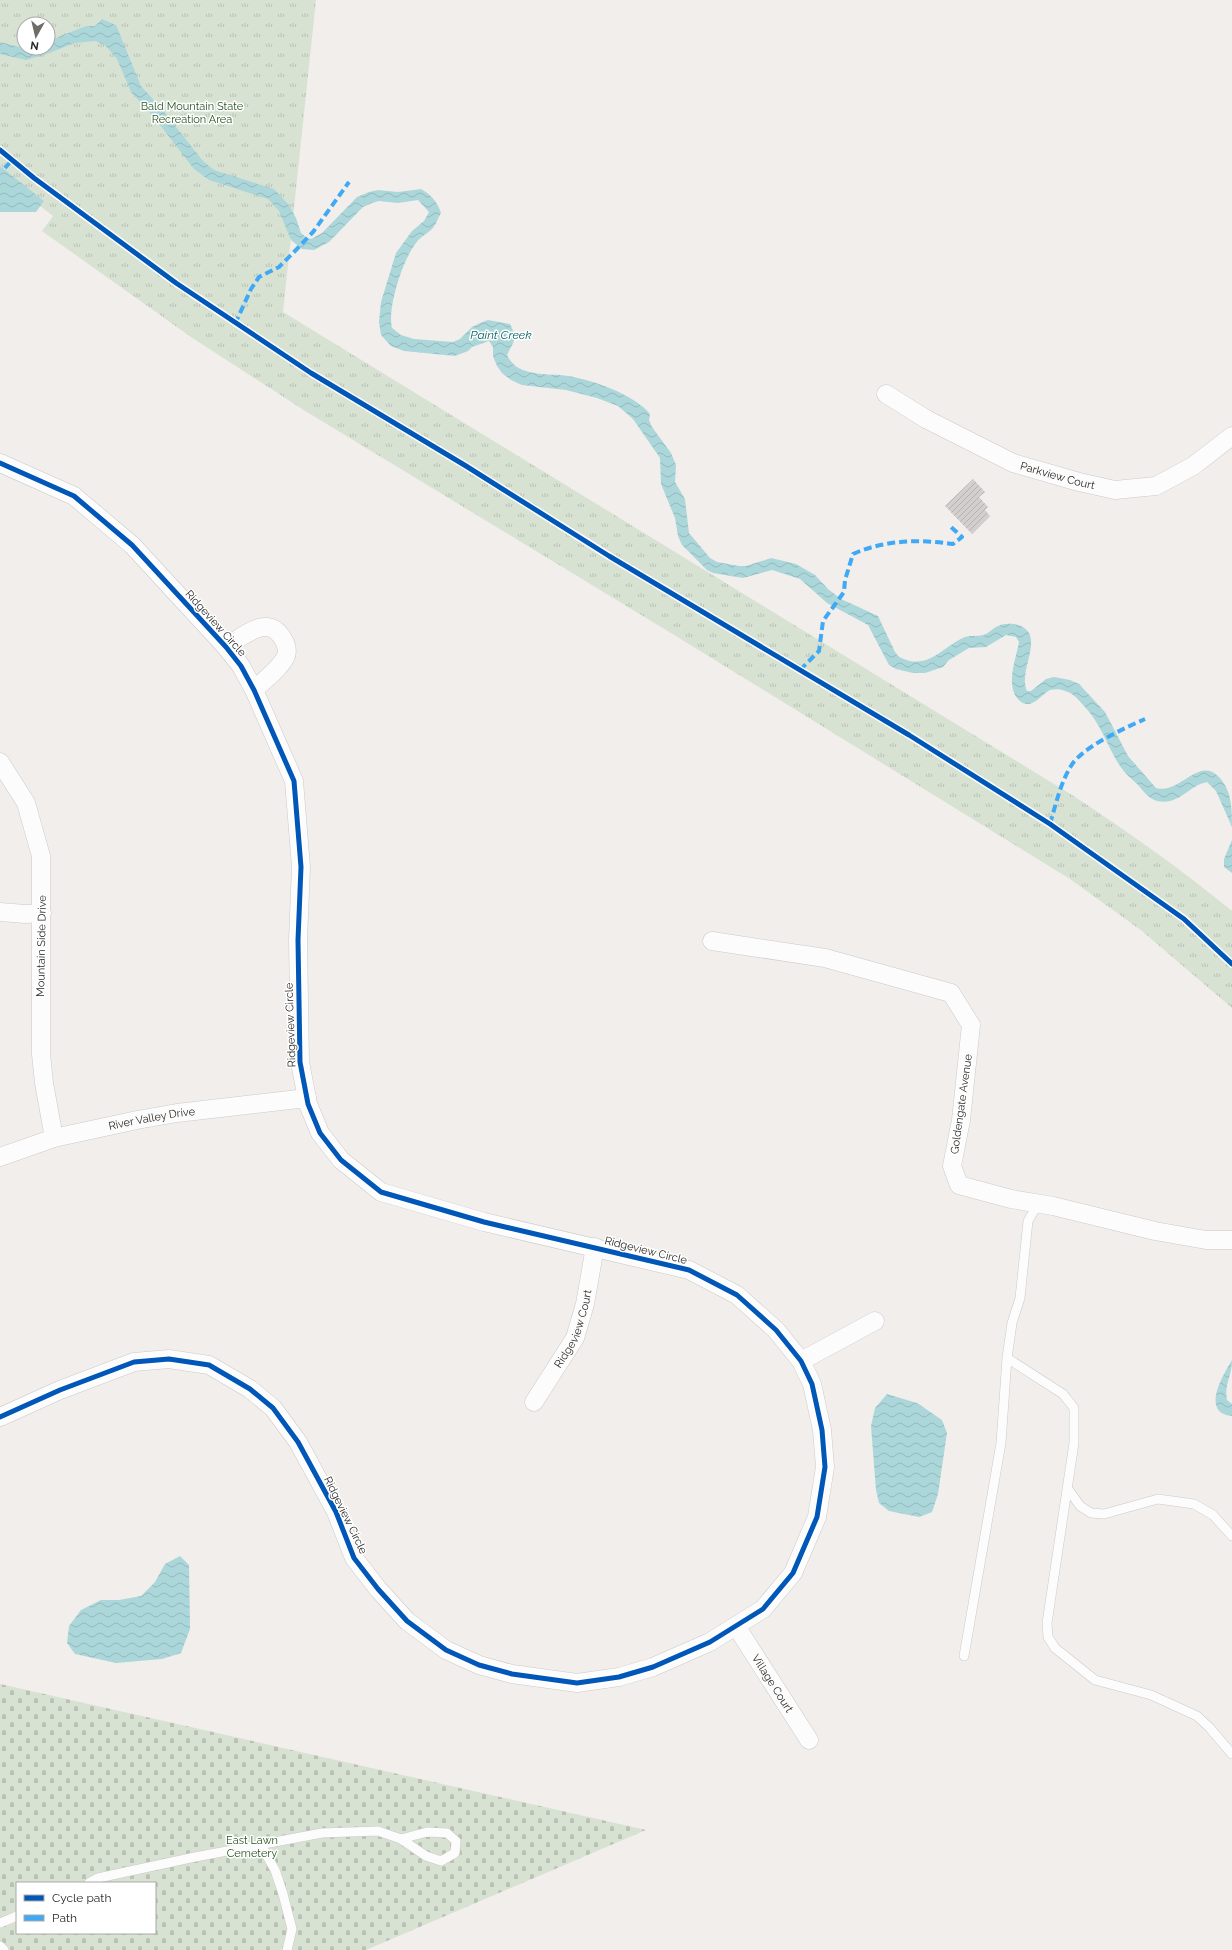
<svg xmlns="http://www.w3.org/2000/svg" width="1232" height="1950" font-family="Raleway,sans-serif">
	<style>
		.cemetery { fill: url(#cemetery-stones); fill-rule: evenodd }
		.park { fill: url(#park-tufts); fill-rule: evenodd }
		.water { fill: url(#water-waves) }
		.building { fill: url(#building-hatch) }
		.lines { fill: none; stroke-linecap: round; stroke-linejoin: round }
		.lane-casing { stroke: #cccac8; stroke-width: 10 }
		.street-casing { stroke: #cccac8; stroke-width: 19 }
		.lane { stroke: #fdfcfc; stroke-width: 9 }
		.street { stroke: #fdfcfc; stroke-width: 18 }
		.quiet { stroke: #3fa9f5; stroke-width: 4; stroke-dasharray: 8 4; stroke-linecap: butt }
		.cycleway-casing { stroke: #fff; stroke-width: 8 }
		.cycleway { stroke: #0057b8; stroke-width: 5 }
		.labels { text-anchor: middle; stroke-width: 3; stroke-linejoin: round; paint-order: stroke }
		.park-label { font-size: 11px; fill: #27531f; stroke: #fff }
		.street-label { font-size: 11px; fill: #292724; stroke: #fff }
		.water-label { font-size: 12px; font-style: italic; fill: #036166; stroke: #fff }
	</style>
	<defs>
		<pattern id="cemetery-stones" width="16" height="16" patternUnits="userSpaceOnUse"><rect width="16" height="16" fill="#d8e2d3"/><path d="M2 7V4a2 2 0 0 1 4 0v3zM10 15v-3a2 2 0 0 1 4 0v3z" fill="#b9c2b5"/></pattern>
		<pattern id="park-tufts" width="24" height="20" patternUnits="userSpaceOnUse"><rect width="24" height="20" fill="#d8e2d3"/><path d="M3 7l-1-3M5 7V3M7 7l1-3M15 17l-1-3M17 17v-4M19 17l1-3" fill="none" stroke="#b9c2b5"/></pattern>
		<pattern id="water-waves" width="16" height="10" patternUnits="userSpaceOnUse"><rect width="16" height="10" fill="#acd7da"/><path d="M0 5q4-4 8 0t8 0" fill="none" stroke="#94b9bb"/></pattern>
		<pattern id="building-hatch" width="6" height="6" patternUnits="userSpaceOnUse"><rect width="6" height="6" fill="#d2cfce"/><path d="M-1 1l2-2M0 6l6-6M5 7l2-2" fill="none" stroke="#b4b2b1"/></pattern>
	</defs>
	<rect width="100%" height="100%" fill="#f1eeeb"/>
	<path class="cemetery" d="M0,1684L646,1830L366,1950H0ZM17,1883H155V1933H17Z"/>
	<path class="park" d="M0,0H316L283,312L1072,795C1127,831 1181,869 1232,911V1008L1142,931L1070,879L684,641L302,409L191,337L42,231L53,216L0,175ZM24,24H48V48H24Z"/>
	<path class="water" d="M102,19L116,25L141,86L161,108L203,161L214,170L274,189L289,205L296,218L301,233L307,238L311,239L322,233L357,197L369,192L378,190L398,192L421,189C431,195 437,201 441,213C438,218 436,225 432,229C427,234 420,237 416,243C403,259 387,308 392,328L401,335L414,339L453,342L460,339L472,327L480,323L488,320L510,324C518,340 514,340 507,355C517,378 548,373 568,376C592,380 634,394 650,414L649,420L652,427L671,453L676,465L675,482L685,499L689,533L710,558L717,562L739,566H746L771,558L796,564L815,575L828,589L841,599L878,616L895,652C899,658 903,659 910,661C933,665 945,645 965,637C972,635 979,637 986,634C990,632 992,629 996,627C1005,621 1023,623 1029,633C1037,649 1019,673 1027,691H1031L1046,679L1054,677L1070,680L1079,684L1105,712L1128,756L1156,788C1179,795 1198,757 1218,776C1232,790 1232,808 1232,827L1216,791L1207,782C1189,785 1179,806 1157,801C1148,798 1144,792 1138,785C1130,777 1125,774 1118,763C1106,743 1101,724 1084,706C1079,700 1073,693 1065,691C1061,689 1055,689 1050,690C1041,694 1030,714 1017,698C1006,684 1016,658 1019,642L1016,637L1006,635L986,647L969,648L949,660L943,667L925,673H913L896,669L889,665L868,625L827,603L800,579L772,570L743,578L713,573L707,570L682,545L678,536L675,518L661,484L660,458L633,419L618,406L597,398L566,390L522,385L511,380L502,373L497,366L493,356V347L489,341L472,347L468,351L455,356L404,351L391,346L381,335L379,322L381,302L396,253L412,231L424,221L429,212L418,200L398,203L379,201L372,203L363,207L329,242L314,250L302,249L291,240L279,211L268,199L209,180L194,169L153,116L131,92L117,59L105,45L95,41L75,43L44,55L26,60L0,54V42L24,48H48V41L86,26H95Z
		M0,166L44,201L36,212H0Z
		M1232,840V873L1224,867V859Z
		M1232,1360C1232,1376 1224,1384 1227,1400L1232,1404V1416C1200,1413 1223,1375 1232,1360Z
		M887,1394L917,1403L942,1420L947,1433L938,1494L932,1512L919,1517L889,1511L879,1503L876,1490L871,1426L875,1408Z
		M180,1556L189,1565L190,1629L181,1653L162,1659L116,1663L75,1654L67,1643L69,1626L81,1610L101,1600H119L141,1596L155,1582L165,1564Z"/>
	<path class="building" d="M973,479L985,492L979,497L988,507L985,510L990,516L972,534L945,506Z"/>
	<g class="lines">
		<defs>
			<path id="lane" d="M1007,1358L1063,1394L1074,1408V1443L1047,1623L1048,1637L1055,1648L1095,1680L1151,1695L1197,1716L1209,1727L1232,1754
				M1068,1489L1080,1506L1091,1513L1104,1514L1158,1499L1194,1504L1213,1515L1232,1536
				M964,1656L1001,1443L1007,1358L1012,1323L1020,1298L1028,1221L1038,1204
				M261,1845L275,1870L283,1894L292,1929L287,1950
				M89,1883L98,1878L195,1857L322,1833L378,1831L401,1839L426,1856L441,1861L455,1853L456,1841L447,1833L427,1832L401,1839
				M0,1923L17,1916
				M0,1946L4,1950"/>
			<g id="street">
				<path id="s1" d="M886,394L926,419L1013,463L1079,482L1115,490L1156,486L1193,466L1232,436"/>
				<path d="M0,463L74,496L132,545L226,647L241,666L254,690L294,781L301,867L298,940L300,1062L308,1104L320,1133L341,1160L381,1192L484,1222L689,1270L737,1295L776,1330L801,1361L812,1384L822,1430L825,1467L817,1517L793,1573L763,1609L710,1642L653,1667L619,1677L577,1683L512,1674L479,1665L446,1650L407,1621L378,1589L354,1558L336,1512L298,1442L273,1408L250,1389L209,1365L169,1359L134,1362L60,1390L0,1417"/>
				<path d="M226,647C243,636 268,613 283,639C286,643 288,651 286,656C280,669 264,680 254,690"/>
				<path d="M0,762L26,803L41,856V1054L44,1083L54,1138"/>
				<path d="M0,912L25,914L42,913"/>
				<path d="M712,941L825,958L951,993L971,1025L961,1120L952,1166L959,1185L1011,1199L1053,1206L1155,1231L1206,1240H1232"/>
				<path id="s2" d="M0,1157L54,1138L137,1120L177,1113L307,1098"/>
				<path d="M801,1361L875,1321"/>
				<path id="s3" d="M534,1402L575,1338L585,1304L595,1247"/>
				<path id="s4" d="M736,1626L809,1740"/>
			</g>
		</defs>
		<use href="#lane" class="lane-casing"/>
		<use href="#street" class="street-casing"/>
		<use href="#lane" class="lane"/>
		<use href="#street" class="street"/>
		<path class="quiet" d="M5,168L12,160
			M235,324L251,289L259,277L279,267L294,252L313,232L349,182
			M800,670L819,651L823,621L844,592L845,580L853,554C884,540 920,539 953,544L962,537L951,527
			M1050,824C1056,804 1060,784 1071,766C1082,747 1125,728 1145,719"/>
		<defs>
			<path id="cycleway" d="M0,150L34,178L176,283L311,373L466,466L609,556L909,735L1050,824L1184,919L1232,964
				M0,463L74,496L132,545L226,647L241,666L254,690L294,781L301,867L298,940L300,1062L308,1104L320,1133L341,1160L381,1192L484,1222L689,1270L737,1295L776,1330L801,1361L812,1384L822,1430L825,1467L817,1517L793,1573L763,1609L710,1642L653,1667L619,1677L577,1683L512,1674L479,1665L446,1650L407,1621L378,1589L354,1558L336,1512L298,1442L273,1408L250,1389L209,1365L169,1359L134,1362L60,1390L0,1417"/>
		</defs>
		<use href="#cycleway" class="cycleway-casing"/>
		<use href="#cycleway" class="cycleway"/>
	</g>
	<g class="labels">
		<g class="park-label">
			<text x="192" y="110">Bald Mountain State<tspan x="192" dy="13">Recreation Area</tspan></text>
			<text x="252" y="1844">East Lawn<tspan x="252" dy="13">Cemetery</tspan></text>
		</g>
		<g class="street-label">
			<text dy="4" stroke="none"><textPath href="#s1" startOffset="191">Parkview Court</textPath></text>
			<text transform="translate(216 623) rotate(48)" y="4">Ridgeview Circle</text>
			<text transform="translate(41 946) rotate(-89)" y="4">Mountain Side Drive</text>
			<text transform="translate(290 1025) rotate(-92)" y="4">Ridgeview Circle</text>
			<text transform="translate(961 1104) rotate(-82)" y="4">Goldengate Avenue</text>
			<text dy="4" stroke="none"><textPath href="#s2" startOffset="157">River Valley Drive</textPath></text>
			<text transform="translate(646 1250) rotate(14)" y="4">Ridgeview Circle</text>
			<text dy="4" stroke="none"><textPath href="#s3" startOffset="84">Ridgeview Court</textPath></text>
			<text transform="translate(346 1515) rotate(64)" y="4">Ridgeview Circle</text>
			<text dy="4" stroke="none"><textPath href="#s4" startOffset="68">Village Court</textPath></text>
		</g>
		<g class="water-label">
			<text x="501" y="339">Paint Creek</text>
		</g>
	</g>
	<rect x="16" y="1882" width="140" height="52" fill="#ffffff" stroke="#a9a9a7"/>
	<rect x="24" y="1895" width="20" height="6" fill="#0057b8" stroke="#a9a9a7"/>
	<text x="52" y="1902" font-size="12" fill="#292724">Cycle path</text>
	<rect x="24" y="1915" width="20" height="6" fill="#3fa9f5" stroke="#a9a9a7"/>
	<text x="52" y="1922" font-size="12" fill="#292724">Path</text>
	<g transform="translate(36 36) rotate(188)"><circle r="19" fill="#ffffff" stroke="#a9a9a7"/>
	<path d="M0-3L7 15L0 10L-7 15Z" fill="#6f6d6a"/>
	<text y="-6" font-size="11" font-weight="bold" text-anchor="middle" fill="#292724">N</text>
	</g>
</svg>
